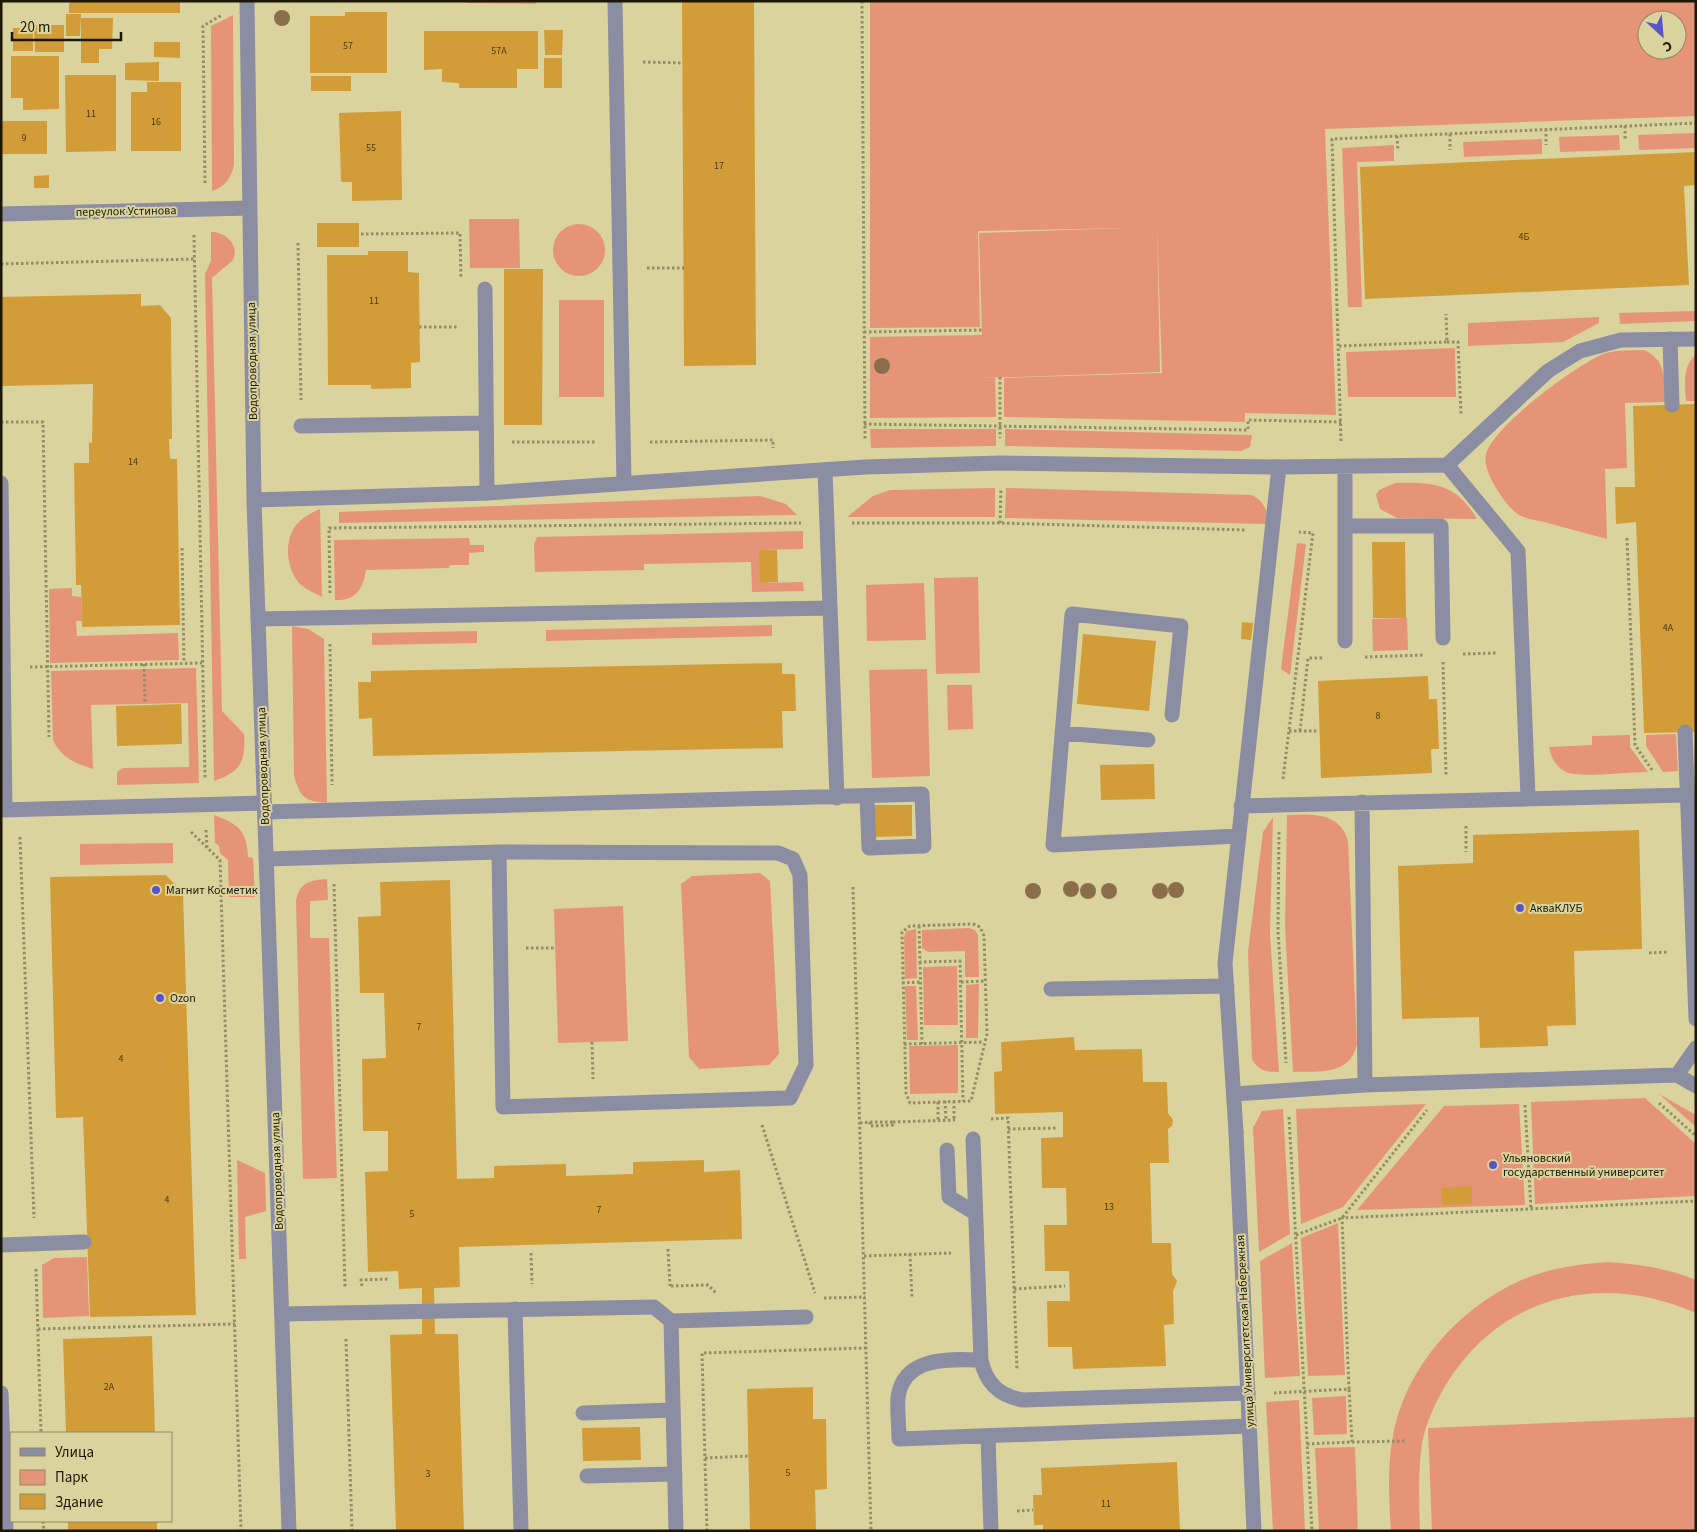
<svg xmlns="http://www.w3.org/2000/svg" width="1697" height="1532" font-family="'Source Sans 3',sans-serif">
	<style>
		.green { fill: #e59478; fill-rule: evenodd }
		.building { fill: #d29d38 }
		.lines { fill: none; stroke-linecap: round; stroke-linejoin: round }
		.path { stroke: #938d64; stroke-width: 3; stroke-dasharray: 2.5 2.5; stroke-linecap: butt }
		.lane { stroke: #8b8da3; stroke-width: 15 }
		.street { stroke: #8b8da3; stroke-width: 15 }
		.tree { fill: #8a6d4b }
		.poi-dot { fill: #5954cc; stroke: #dbd39e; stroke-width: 2 }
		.labels { text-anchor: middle; stroke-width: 4; stroke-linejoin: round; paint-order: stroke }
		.number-label { font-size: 10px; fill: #493811 }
		.street-label { font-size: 12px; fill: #1b1704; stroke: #dbd39e }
		.poi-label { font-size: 12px; fill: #1b1704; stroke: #dbd39e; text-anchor: start }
	</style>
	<rect width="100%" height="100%" fill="#dbd39e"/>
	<path class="green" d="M467,1H536V4L465,3Z
		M870,1H1696V116L1325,129L1336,415L1245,413V422L1004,417V378L1162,373L1157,226L1160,372L983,378H995L996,417L870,418V337L982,335L979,233L1125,228L978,231L980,327L870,328ZM1647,20H1677V50H1647Z
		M233,15L234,165C231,178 225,187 212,191L211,26Z
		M1696,133V148L1639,150L1638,135Z
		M1619,135L1620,150L1560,152L1559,137Z
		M1542,139V154L1464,157L1463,142Z
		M1394,145V161L1357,162L1362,307H1348L1342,148Z
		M469,219H519L520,268H470Z
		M553 250a26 26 0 1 1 52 0a26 26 0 1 1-52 0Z
		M211,232C225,232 240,244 233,260L212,278L222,711L244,734C246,761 241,772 214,781L205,274L211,261Z
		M559,300H604V397H559Z
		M1696,311V321L1620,324L1619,313Z
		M1599,317V323L1563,342L1468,346V323Z
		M1455,348L1456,397H1348L1346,352Z
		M1644,350C1667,360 1664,380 1665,402L1625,403L1627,468L1605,469L1607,539C1586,533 1565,528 1544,522C1537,520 1526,519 1519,515C1506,507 1481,470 1486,454C1495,425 1575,366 1603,354C1616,349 1631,351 1644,350Z
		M1696,354V401H1686C1685,383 1682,368 1696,354Z
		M870,429H996V446L871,448Z
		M1005,429L1252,435L1250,447L1241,451L1005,446Z
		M1395,483C1433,482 1456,483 1477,519L1397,518L1380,509L1376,495L1379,490Z
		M995,488V517H847L873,496L890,490Z
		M1006,488L1252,495C1264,502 1268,509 1267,524L1005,518Z
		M760,496L786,504L797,515L339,523V512Z
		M320,509L322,597C315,593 307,590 301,585C286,571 283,540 297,524C303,517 311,513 320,509Z
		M803,531V549L760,550V583L803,582L804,591L752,592L751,562L644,564V570L535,572L534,544L537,537Z
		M469,538L470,545H484V552L469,553V565H450L449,568L366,570C363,589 356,601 335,600L334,540Z
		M1297,543L1306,544L1290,675L1281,669Z
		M978,577L980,673L936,674L934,578Z
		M924,583L926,640L867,641L866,585Z
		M72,588V596L81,597L82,621H76L77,636L178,633L179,660L50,663L49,589Z
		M1407,618L1408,650L1373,651L1372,619Z
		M772,625V636L546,641V630Z
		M292,626L308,629L324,639L327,803C304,801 301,798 294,776Z
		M477,631V643L372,645V633Z
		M196,668L199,783L117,785V772L123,768L189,767L188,703L91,705L93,769C75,763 61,758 53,740L51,671Z
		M927,669L930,776L872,778L869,670Z
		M947,685H972L973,729L948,730Z
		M1676,734L1678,771L1663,772L1646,746V735Z
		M1630,735V747L1648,772C1631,772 1579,778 1566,772C1556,767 1551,758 1549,747L1592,745V736Z
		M214,815C238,824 247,830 248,857L253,858L255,897H229L228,860L220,853L219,846L215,843Z
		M1287,815C1312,814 1340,812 1348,841L1357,1044C1350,1076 1319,1071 1293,1072L1285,926Z
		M1273,817L1270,933L1279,1072C1267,1072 1258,1071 1252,1059L1248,952L1263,832Z
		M173,843V863L80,865V844Z
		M760,873L770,881L779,1054L769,1065L699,1069L689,1057L681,884L692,876Z
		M327,879L328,900L310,901V938H329L337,1178L303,1179L296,901C299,882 311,880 327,879Z
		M623,906L628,1041L558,1043L554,909Z
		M969,928L975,930L978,935L979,977H965V951L928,952L922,948V930Z
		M916,929L917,978L905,979L904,936L907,931Z
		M957,966L958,1025H924L923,967Z
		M979,984L978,1038H966V985Z
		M905,986H916L918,1040H907Z
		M958,1045V1093L910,1094L909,1046Z
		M1659,1094L1696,1115V1127Z
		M1645,1098L1696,1144V1196L1535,1204L1531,1102Z
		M1426,1104L1343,1207L1301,1224L1296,1109Z
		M1519,1104L1525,1205L1357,1210L1444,1106Z
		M1283,1109L1290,1234L1259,1252L1253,1128L1262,1111Z
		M237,1160L265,1173L266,1211L245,1217L246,1259H239Z
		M1338,1223L1345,1375L1308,1376L1301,1238Z
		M1292,1243L1300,1376L1265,1378L1260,1261Z
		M87,1257L89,1316L43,1318L42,1265L54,1258Z
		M1607,1262C1637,1264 1667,1268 1696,1280V1313C1608,1274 1513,1291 1455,1371C1440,1392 1427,1418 1422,1443C1418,1472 1419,1502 1420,1531H1391C1389,1500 1387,1466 1393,1436C1406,1364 1465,1301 1532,1276C1556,1267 1582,1264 1607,1262Z
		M1346,1396L1347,1434L1314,1435L1312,1398Z
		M1299,1400L1305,1531H1273L1266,1402Z
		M1696,1417V1531H1432L1428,1428Z
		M1355,1447L1358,1531H1319L1315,1448Z"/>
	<path class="building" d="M69,1H180V13H69Z
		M682,1H754L756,365L684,366Z
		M345,12H387V73H310V16H345Z
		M66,14H81L80,36H66Z
		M81,18H113L112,49H99V63H81Z
		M34,25H64V52H35Z
		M13,28H33V51H13Z
		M544,30H563L562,55H545Z
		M424,31H538V69H517V88H459V83L442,82V69L424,70Z
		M154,42H180V58L154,57Z
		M11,56H59V109L23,110V98H11Z
		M544,58H562V88H544Z
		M159,62V81L125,80V63Z
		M65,75H116V151L66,152Z
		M311,76H351V91H311Z
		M147,82H181V151H131V92H147Z
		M401,111L402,200L352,201V182H341L339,113Z
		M1,121H47V154H1Z
		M1696,152V185L1684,186L1689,285L1365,299L1360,167Z
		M49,175V188H34V176Z
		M317,223H359V247H317Z
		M368,251H408V272L419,273L420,362L411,363V388L371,389V385H328L327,255H368Z
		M504,269H543L542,425H504Z
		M141,294V306L160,305L171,318L172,439H169L170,459H177L180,625L82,627L81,585H76L74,463H89V442L92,443L93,384L1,386V297Z
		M1696,404V732L1644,733L1636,522L1616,524L1615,487H1635L1633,406Z
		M1372,542H1405L1406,618H1373Z
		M759,550H777L778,582L760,583Z
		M1242,622L1253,623L1251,640L1241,639Z
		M1083,634L1156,641L1149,711L1077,704Z
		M782,663V674H795L796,711H782L783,748L373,756L372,718L359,719L358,682H371V671Z
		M1428,676L1429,699H1437L1439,749H1431L1432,773L1321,778L1318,681Z
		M181,704L182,744L117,746L116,706Z
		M1154,764L1155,799L1101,800L1100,765Z
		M875,805H912V836L875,837Z
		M1639,830L1642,949L1574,951L1576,1025L1547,1026L1548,1046L1480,1048L1479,1017L1402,1019L1398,866L1473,863V835Z
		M166,875L183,893L196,1315L90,1317L83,1117L56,1118L50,877Z
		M450,880L457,1179L494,1178V1166L566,1164V1176L633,1174V1162L704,1160V1172L740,1170L742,1239L459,1247L460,1287L434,1288L435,1334H458L464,1531H396L390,1335L422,1334V1288L399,1289L398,1271L368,1272L365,1172L388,1171V1131H363L362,1059L386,1058L384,993H360L358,917L381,916L380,882Z
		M1074,1037L1075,1050L1142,1049L1143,1082H1167L1168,1113L1173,1120L1172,1126L1168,1129L1169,1163H1150L1152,1243H1171L1172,1274L1177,1281L1173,1291L1174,1324L1164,1325L1166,1366L1073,1369L1072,1347H1048L1047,1301H1070L1069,1271H1045L1044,1225H1067L1066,1188H1042L1041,1138L1063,1137V1112L995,1114L994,1072L1002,1071L1001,1042Z
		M1472,1186V1204L1442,1205L1441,1188Z
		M152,1336L155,1433H66L63,1339Z
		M813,1387V1419H826L827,1489L815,1490L816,1531H750L747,1389Z
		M640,1427L641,1460L583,1461L582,1428Z
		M1177,1462L1180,1531H1043V1525H1034L1033,1495H1042L1041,1468Z
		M68,1521H157V1531H68Z"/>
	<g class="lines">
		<path class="path" d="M862,1L865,440
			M643,62L683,63
			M1625,126V141
			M1546,129V145
			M1450,134V150
			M1397,136L1398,151
			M205,183L203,26L222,15
			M361,234L460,233L461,278
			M194,235L205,778
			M298,243L301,400
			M1,264L194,259
			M647,268H684
			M419,327H459
			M864,332L982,330
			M1447,342H1458L1461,414
			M1339,346L1447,342L1446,314
			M1000,377V438
			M1,422H43L49,737
			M864,424L1248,430V420L1341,422
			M1341,441L1332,139L1696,123
			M512,442H596
			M650,442L773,440V448
			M852,523H1000L1246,530
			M1000,523L1001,489
			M1627,538L1635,745L1652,770
			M182,548L184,663
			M330,593L329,528L801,523
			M330,644L332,785
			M1463,654L1497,653
			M1365,657L1424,655
			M1443,662L1446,775
			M144,664L145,703
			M30,667L202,663
			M1289,731H1319
			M1300,731L1308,658H1324
			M1283,779L1313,533L1299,532
			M1466,826V852
			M206,830L207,848
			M191,832L220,860L241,1531
			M1279,832L1278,931L1286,1063
			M20,837L34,1218
			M334,884L345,1288
			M853,887L871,1531
			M973,924L980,927L984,936L987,1034L971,1101L910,1103L906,1093L902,932L910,926Z
			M919,926L920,962L960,961L963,1101
			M526,948H555
			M1649,953L1667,952
			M920,962L922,1044
			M961,982L985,981
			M902,983L921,982
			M592,1042L593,1079
			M904,1044L984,1042
			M945,1101L946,1120
			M954,1101V1119
			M938,1102V1120
			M1659,1103L1696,1136
			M1525,1105L1531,1209
			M1289,1117L1312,1531
			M991,1119L1008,1118L1017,1370
			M870,1122H893
			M860,1123L870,1122V1126L893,1125V1122L955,1120
			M762,1125L815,1293
			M1008,1129L1057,1128
			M1296,1235L1342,1218L1427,1110
			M668,1249L670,1286
			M531,1253L532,1284
			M910,1254L912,1298
			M864,1256L951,1253
			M36,1269L41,1433
			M362,1286L361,1280L389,1279
			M671,1286L708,1285L716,1293
			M1014,1289L1065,1286
			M824,1298L865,1297
			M38,1329L235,1324
			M346,1339L352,1531
			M1274,1393L1349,1389L1342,1218L1696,1201
			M1352,1442L1407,1441
			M1307,1444L1352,1442L1349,1389
			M705,1458L748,1456
			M1017,1511L1033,1510
			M43,1521L44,1531
			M707,1531L702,1353L866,1348"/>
		<path class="lane" d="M615,1L624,483
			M485,289L487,493
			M1670,339L1672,405
			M301,426L486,423
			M1447,465L1518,551L1528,797
			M825,470L837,798
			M1,483L5,810
			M1345,526H1441L1443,638
			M258,619L830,608
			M1345,641V466
			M1172,715L1181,626L1072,614L1053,845L1238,836
			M1685,732L1696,1019
			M1062,733L1148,740
			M1362,802L1365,1085
			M1241,806L1687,795
			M1,810L264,803
			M265,812L922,794L924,846L869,848L867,797
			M266,859L499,852L503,1107L790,1098L806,1065L800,875L793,859L778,853L499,852
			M1051,989L1227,986
			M1677,1075L1696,1048
			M1234,1094L1365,1085L1677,1075L1696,1086
			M1236,1132L1225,963L1279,467L1447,465L1548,371L1580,351L1621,340L1696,339
			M973,1139L981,1360C986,1383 999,1396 1023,1400L1248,1393
			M947,1150L949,1197L975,1213
			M1,1245L84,1242
			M515,1309L521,1531
			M282,1314L654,1307L671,1321L676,1531
			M671,1321L806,1317
			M981,1360C950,1359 904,1356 898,1397C897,1410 899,1426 899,1439L1249,1426
			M1,1393L6,1531
			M583,1413L673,1410
			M988,1437L991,1531
			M587,1476L675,1474"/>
		<path class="street" d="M247,1L254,500L289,1531
			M1,214L250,208
			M254,500L487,493L865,467L1001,463L1279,467
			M1236,1132L1254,1531"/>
	</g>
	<g class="tree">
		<circle cx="282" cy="18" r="8"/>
		<circle cx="882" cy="366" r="8"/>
		<circle cx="1071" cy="889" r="8"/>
		<circle cx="1176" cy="890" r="8"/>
		<circle cx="1033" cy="891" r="8"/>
		<circle cx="1088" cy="891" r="8"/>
		<circle cx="1109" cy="891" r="8"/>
		<circle cx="1160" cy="891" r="8"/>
	</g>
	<g class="poi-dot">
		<circle cx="156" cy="890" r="5"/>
		<circle cx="1520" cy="908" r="5"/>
		<circle cx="160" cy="998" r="5"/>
		<circle cx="1493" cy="1165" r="5"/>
	</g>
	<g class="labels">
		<g class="number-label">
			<text x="348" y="49">57</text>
			<text x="499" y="54">57А</text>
			<text x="91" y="117">11</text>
			<text x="156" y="125">16</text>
			<text x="24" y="141">9</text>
			<text x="371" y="151">55</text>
			<text x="719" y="169">17</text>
			<text x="1524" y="240">4Б</text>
			<text x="374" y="304">11</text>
			<text x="133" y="465">14</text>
			<text x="1668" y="631">4А</text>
			<text x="1378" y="719">8</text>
			<text x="419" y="1030">7</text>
			<text x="121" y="1062">4</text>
			<text x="167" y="1203">4</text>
			<text x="1109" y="1210">13</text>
			<text x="599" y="1213">7</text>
			<text x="412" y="1217">5</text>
			<text x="109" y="1390">2А</text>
			<text x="788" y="1476">5</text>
			<text x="428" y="1477">3</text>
			<text x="1106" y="1507">11</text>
		</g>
		<g class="street-label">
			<text transform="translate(126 211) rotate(-1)" y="4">переулок Устинова</text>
			<text transform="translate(252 361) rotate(-91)" y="4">Водопроводная улица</text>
			<text transform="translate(263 766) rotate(-92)" y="4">Водопроводная улица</text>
			<text transform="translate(277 1171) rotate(-92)" y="4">Водопроводная улица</text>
			<text transform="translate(1245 1331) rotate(-93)" y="4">улица Университетская Набережная</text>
		</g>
		<g class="poi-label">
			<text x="166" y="894">Магнит Косметик</text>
			<text x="1530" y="912">АкваКЛУБ</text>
			<text x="170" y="1002">Ozon</text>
			<text x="1503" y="1162">Ульяновский<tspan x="1503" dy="14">государственный университет</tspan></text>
		</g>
	</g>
	<rect width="1697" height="1532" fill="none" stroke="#1b1704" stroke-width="5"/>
	<rect x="10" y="1432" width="162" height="90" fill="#dbd39e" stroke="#8e8860"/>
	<rect x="20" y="1448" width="25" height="8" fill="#8b8da3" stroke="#8e8860"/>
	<text x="55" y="1457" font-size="15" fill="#1b1704">Улица</text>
	<rect x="20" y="1470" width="25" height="15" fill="#e59478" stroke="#8e8860"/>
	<text x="55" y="1482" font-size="15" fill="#1b1704">Парк</text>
	<rect x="20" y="1494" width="25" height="15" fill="#d29d38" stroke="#8e8860"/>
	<text x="55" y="1507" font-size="15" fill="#1b1704">Здание</text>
	<g transform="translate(1662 35) rotate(154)"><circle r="24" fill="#dbd39e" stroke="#8e8860"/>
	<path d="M0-4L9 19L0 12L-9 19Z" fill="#5954cc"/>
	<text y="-8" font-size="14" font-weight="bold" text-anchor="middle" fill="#1b1704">С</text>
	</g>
	<path d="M12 32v8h109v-8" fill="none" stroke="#1b1704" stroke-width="2.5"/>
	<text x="20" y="32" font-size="15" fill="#1b1704" stroke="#dbd39e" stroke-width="4" paint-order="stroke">20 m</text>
</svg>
